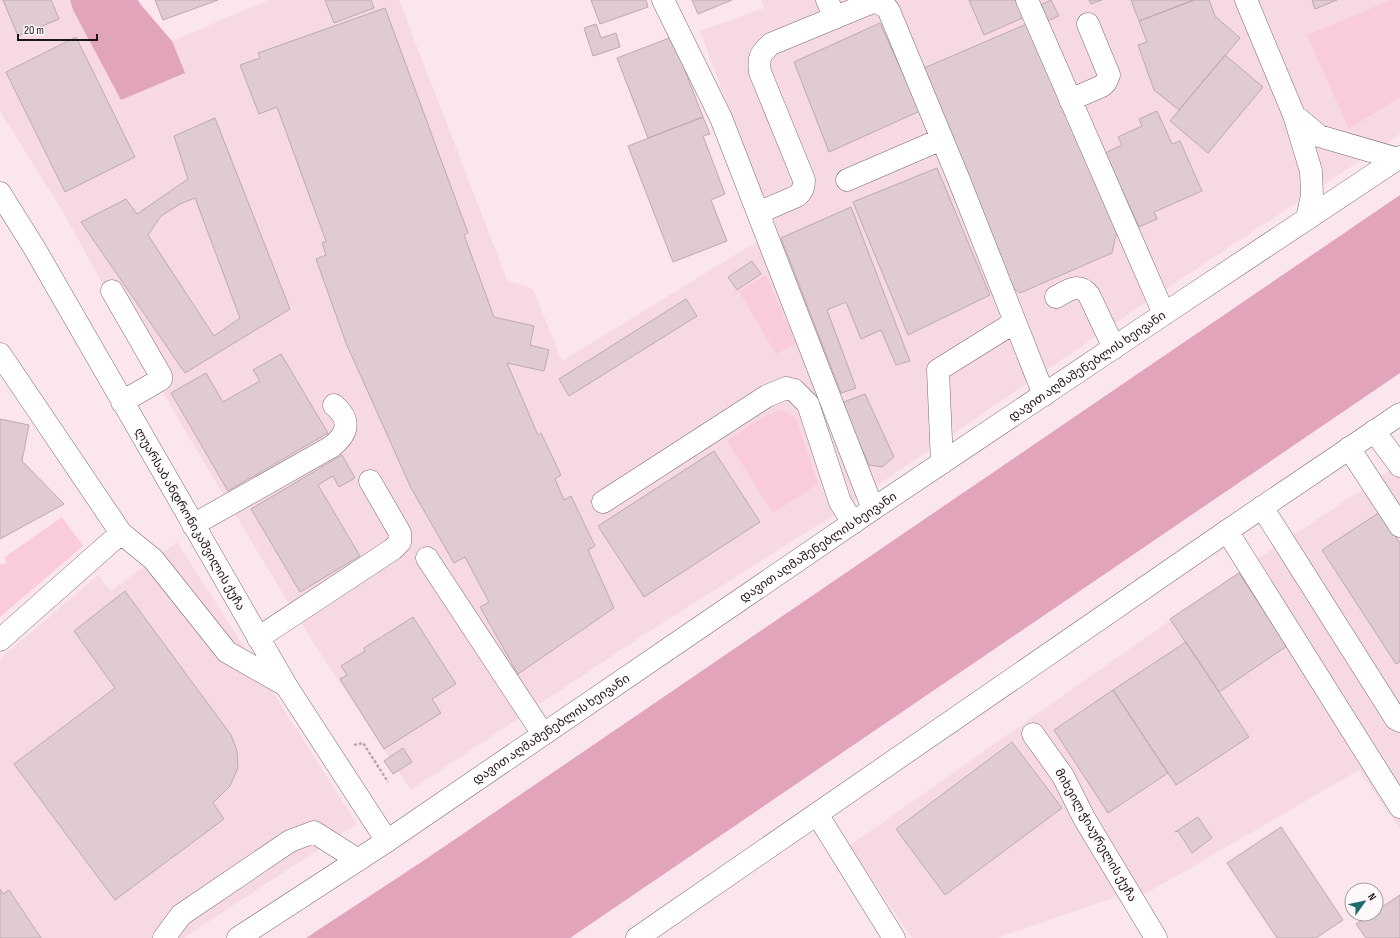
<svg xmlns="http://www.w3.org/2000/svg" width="1400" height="938" font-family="'Sofia Sans Condensed','Noto Sans Georgian',sans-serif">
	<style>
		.built { fill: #f7d9e3 }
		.green { fill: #facbdb }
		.forest { fill: #e1a4ba }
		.building { fill: #e0cbd2; stroke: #bda9b0; fill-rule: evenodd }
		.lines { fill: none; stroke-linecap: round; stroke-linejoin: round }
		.minor-casing { stroke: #7b696f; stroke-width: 23 }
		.highway-casing { stroke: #7b696f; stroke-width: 23 }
		.path { stroke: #b8a7ac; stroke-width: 2.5; stroke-dasharray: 3 2; stroke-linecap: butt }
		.minor { stroke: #fff; stroke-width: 22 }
		.highway { stroke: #fff; stroke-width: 22 }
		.labels { text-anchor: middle; stroke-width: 3; stroke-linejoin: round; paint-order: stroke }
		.street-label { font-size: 12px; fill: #1c1517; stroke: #fdf9fa }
	</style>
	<rect width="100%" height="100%" fill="#fce6ed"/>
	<path class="built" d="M0,0H70L73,10L121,100L184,73L172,41L268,0H399L507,280L533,289L562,361L774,231L700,31L764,8L761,0H1400V134L1142,305L840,511L648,632L411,790L301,624L173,410L60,207L0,111Z
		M1400,464V829L1359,770L1147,893L1116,897L997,938H912L849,846L1256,560Z
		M177,542L357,824L184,938H0V659L98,575L111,591Z"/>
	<path class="green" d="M1391,0H1400V97L1349,129L1307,35Z
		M766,275L796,344L776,354L739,291Z
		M783,410L796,418L818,484L773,513L727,441C744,430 764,413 783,410Z
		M62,517L83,546L0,617V564H6L5,557Z"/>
	<path class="forest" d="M70,0H138L141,5L172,41L185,73L121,100L73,10Z
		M1400,195V373L570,938H306L426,859Z"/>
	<path class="building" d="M3,0H51L59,19L18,36Z
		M155,0H218L163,20Z
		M325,0H371L374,8L334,23Z
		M591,0H646L648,7L600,24Z
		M692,0H732L698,14Z
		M969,0H1020L1027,16L984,35Z
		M1051,0L1059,16L1047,21L1040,5Z
		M1089,0H1102L1091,4Z
		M1131,0H1194L1139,21Z
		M1194,0H1209L1215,16L1240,38L1179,110L1154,90L1138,45L1147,42L1139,21Z
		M1312,0H1337L1315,9Z
		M385,8L468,233L464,235L494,317L534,326L530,345L549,350L544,371L507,363L538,435L541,433L561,475L555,479L564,500L571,496L595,546L588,550L614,608L518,674L480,607L489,602L465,557L454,563L411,488L346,343L316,259L326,255L322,243L326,241L277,107L259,114L240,65L260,58L258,53Z
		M880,23L920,111L829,152L794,62Z
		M1029,23L1117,231L1112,253L1020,293L1009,286L917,71Z
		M596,24L601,38L616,33L620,47L593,56L584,28Z
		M76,37L135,157L65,192L6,72Z
		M672,37L703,117L648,138L617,58Z
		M1225,55L1263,87L1208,153L1170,121Z
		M1157,111L1172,144L1180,141L1202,191L1154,212L1157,219L1139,227L1122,190L1118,192L1101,155L1122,145L1118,137L1142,126L1139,119Z
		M703,117L710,134L703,136L725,194L711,200L727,241L673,262L628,146Z
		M215,118L290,309L185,373L81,222L126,199L137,214L188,179L174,136ZM195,198L240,318L214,336L148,235L161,216L180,204Z
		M937,168L990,295L908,335L853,202Z
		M851,207L910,361L896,365L881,330L861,339L846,302L827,310L856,388L841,393L781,238Z
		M752,261L761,274L737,290L728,277Z
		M686,299L697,316L569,396L559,379Z
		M281,354L328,433L228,491L171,393L206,373L223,402L260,381L253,370Z
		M865,394L894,457L882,467L869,465L841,403Z
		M0,419L29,425L22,461L64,504L0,539Z
		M714,451L760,522L644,597L598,526Z
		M342,455L355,478L339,487L333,476L318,485L360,556L300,592L251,509Z
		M1380,512L1400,543V662L1396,664L1322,550Z
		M1239,573L1287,646L1219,692L1170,619Z
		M125,591L231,735L237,751L238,768L230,786L213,803L224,819L115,900L14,764L115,688L74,631Z
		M413,617L456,684L432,699L441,713L384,749L340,679L347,675L341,666L365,651L364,648Z
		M1186,642L1249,737L1176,785L1113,690Z
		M1113,690L1168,773L1108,813L1054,730Z
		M1012,742L1062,808L945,895L896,829Z
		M403,748L412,762L393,774L384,761Z
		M1198,817L1212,838L1192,853L1178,831L1175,832Z
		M1281,827L1343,920L1316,938H1277L1227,863Z
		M0,889L3,894L9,890L41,938H0Z
		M1400,895V938H1366L1356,924L1371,914H1376V911Z"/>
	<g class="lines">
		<defs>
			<path id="minor" d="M663,0L721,118L873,509
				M827,0L835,18
				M1027,0L1164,314
				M1246,0L1294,115L1311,171L1312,195L1307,219
				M1070,100L1102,86L1106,82L1109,75L1088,24
				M1294,115L1319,136L1398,159
				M847,180L942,139
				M0,193L35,249L287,687L387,841
				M758,213L797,196C803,191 804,187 804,180L760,72C758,58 760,54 771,44L875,1L886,7L889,11L959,180L1044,395
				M112,291L161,376V379L158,381L122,402
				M1056,297C1069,290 1078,282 1089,295L1114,348
				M0,354L121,533L153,559L227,652L285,685
				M1374,431L1400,466
				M1349,448L1400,526
				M942,463L938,370L1015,322
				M603,502L767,396L786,388L794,390L808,404L840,502L853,523
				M1262,507L1396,719L1400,721
				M193,525L331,447C349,433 351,420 334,405
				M1227,531L1400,807
				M427,558L543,734
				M258,638L393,549L400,542V533L370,481
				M0,640L121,533
				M1033,734L1063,776L1084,818L1156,938
				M817,814L894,938
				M164,938L181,915L290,841L314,832L358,860"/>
			<path id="highway" d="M238,938L387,841L873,509L1164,314L1400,157
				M637,938L1227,531L1400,414"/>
		</defs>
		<use href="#minor" class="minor-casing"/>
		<use href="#highway" class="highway-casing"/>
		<path class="path" d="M354,745L363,743L388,782"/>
		<use href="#minor" class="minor"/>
		<use href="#highway" class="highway"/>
	</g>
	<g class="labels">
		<g class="street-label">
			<text transform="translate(1087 366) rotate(-34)" y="4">დავით აღმაშენებლის ხეივანი</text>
			<text transform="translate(190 519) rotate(60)" y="4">ლუარსაბ ანდრონიკაშვილის ქუჩა</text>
			<text transform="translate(818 547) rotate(-34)" y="4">დავით აღმაშენებლის ხეივანი</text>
			<text transform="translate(551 729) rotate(-34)" y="4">დავით აღმაშენებლის ხეივანი</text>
			<text transform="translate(1096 835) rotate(60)" y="4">მიხეილ ჭიაურელის ქუჩა</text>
		</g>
	</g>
	<g transform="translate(1364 902) rotate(57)"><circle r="19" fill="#fdf9fa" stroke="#a39e9f"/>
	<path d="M0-3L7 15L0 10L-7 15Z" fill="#1d6a6c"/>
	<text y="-6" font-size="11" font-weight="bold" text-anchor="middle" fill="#1c1517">N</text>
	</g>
	<path d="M18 34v6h79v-6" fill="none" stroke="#1c1517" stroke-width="2"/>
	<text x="24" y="34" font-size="12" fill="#1c1517" stroke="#fdf9fa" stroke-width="3" paint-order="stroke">20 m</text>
</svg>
